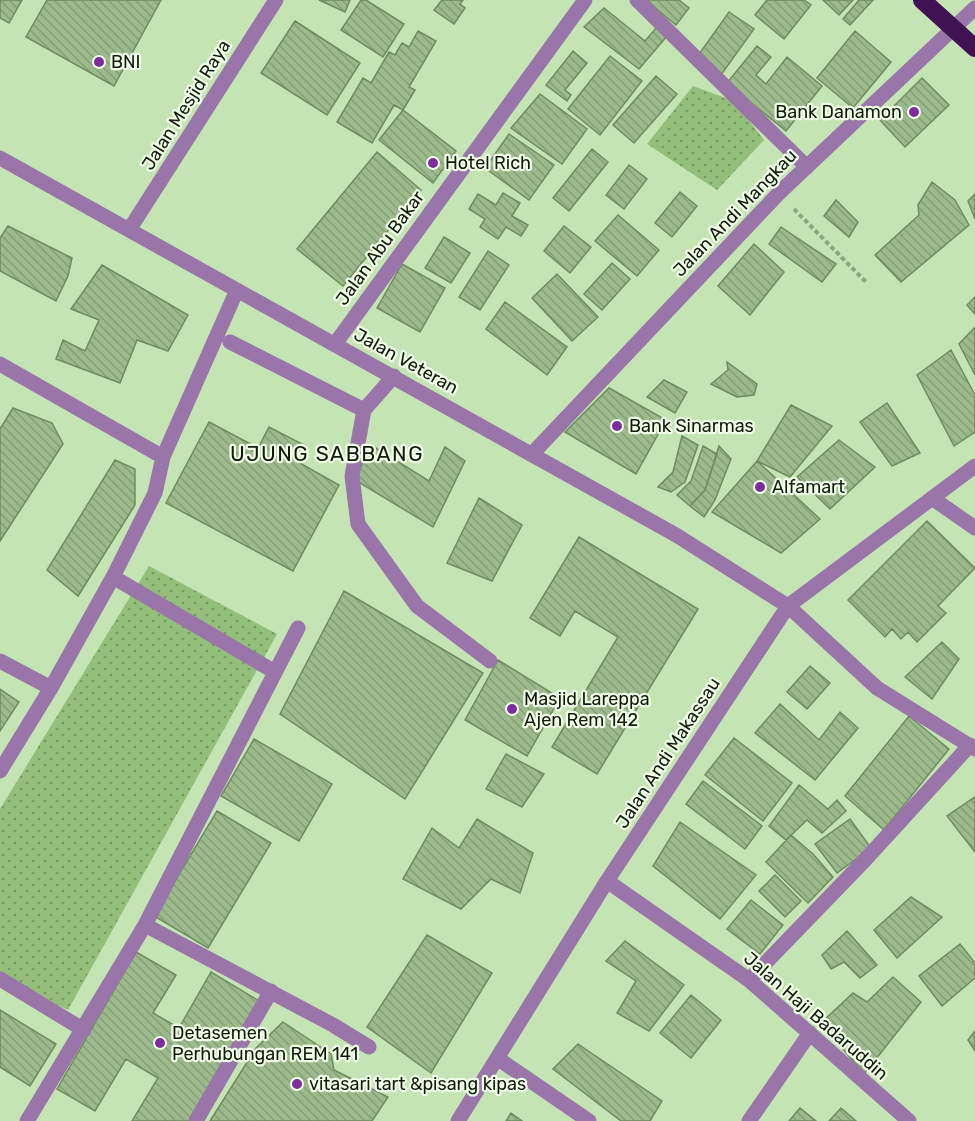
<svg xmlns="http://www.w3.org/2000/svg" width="975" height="1121" font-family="Rubik,sans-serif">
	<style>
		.park { fill: url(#park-dots) }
		.building { fill: url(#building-back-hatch); stroke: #6f8c5e; stroke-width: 1.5 }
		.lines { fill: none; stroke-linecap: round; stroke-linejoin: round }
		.path { stroke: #8ba47d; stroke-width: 4; stroke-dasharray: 4.5 3; stroke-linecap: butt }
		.minor { stroke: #9975aa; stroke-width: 15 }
		.highway { stroke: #401252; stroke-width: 18 }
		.poi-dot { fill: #7d2d9e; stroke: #f1feea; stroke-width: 2 }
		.labels { text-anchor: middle; stroke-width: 4.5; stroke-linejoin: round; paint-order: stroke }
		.poi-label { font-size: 18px; fill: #101b09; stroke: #f1feea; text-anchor: start }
		.street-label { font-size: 18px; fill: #101b09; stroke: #f1feea }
		.quarter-label { font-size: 21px; letter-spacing: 1.5px; fill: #101b09; stroke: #f1feea }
	</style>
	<defs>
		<pattern id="park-dots" width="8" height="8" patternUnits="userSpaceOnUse" patternTransform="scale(1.5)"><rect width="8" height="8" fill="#94bf7a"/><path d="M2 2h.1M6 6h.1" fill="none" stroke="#779a62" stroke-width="1.8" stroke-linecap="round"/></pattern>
		<pattern id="building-back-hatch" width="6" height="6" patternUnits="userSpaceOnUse" patternTransform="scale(1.5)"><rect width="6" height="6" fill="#9cba8b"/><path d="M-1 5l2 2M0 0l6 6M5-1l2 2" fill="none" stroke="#859f77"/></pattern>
	</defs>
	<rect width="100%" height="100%" fill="#c4e4b3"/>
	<path class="park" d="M693,86L734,101L764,140L717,190L647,144Z
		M149,566L277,634L68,1010L0,977V809Z"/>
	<path class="building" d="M0,0H22L9,23L0,18Z
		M47,0H161L114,86L26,37Z
		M319,0H350L345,12Z
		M361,0H366L404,24L383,57L341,30Z
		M442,0H463L460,4L465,8L454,24L434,10Z
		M645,0H679L689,8L676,25Z
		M767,0H804L811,5L784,39L755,15Z
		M823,0H853L839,15Z
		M859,0H873L850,25L843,19Z
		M604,8L645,41L657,27L667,36L639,69L584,27Z
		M729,12L754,29L721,75L697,57Z
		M295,21L360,63L327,115L261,73Z
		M418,31L436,41L409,87L415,90L403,110L394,105L372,143L337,122L363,78L371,83L389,52L395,55L402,43L409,47Z
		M855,31L891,62L853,108L817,78Z
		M757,46L771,57L756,75L766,84L787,57L822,86L786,131L727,83Z
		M573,51L587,63L565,90L571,95L567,101L546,85Z
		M610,56L642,81L600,135L568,109Z
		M656,76L677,94L634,143L613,125Z
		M922,78L949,105L905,147L880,120Z
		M540,94L587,129L562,164L511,128Z
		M403,110L456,151L433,183L379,140Z
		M509,134L554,165L529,200L485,168Z
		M592,149L608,162L569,211L553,198Z
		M377,152L421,190L343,286L297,249Z
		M629,165L647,179L624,209L606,195Z
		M932,182L955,200L969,225L901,282L875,255L919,215L918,205Z
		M680,192L697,206L672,237L655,223Z
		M503,193L520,203L512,216L528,225L521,236L506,227L498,239L480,227L485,219L469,209L478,194L496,205Z
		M975,194V219L968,201Z
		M836,200L858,222L849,237L824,216Z
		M618,215L659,250L637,276L595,241Z
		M8,226L72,258L68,276L56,301L0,271V238Z
		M564,226L591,247L570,273L544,251Z
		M781,227L836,264L822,282L769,244Z
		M444,237L470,253L451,283L425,268Z
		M754,244L784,272L750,315L718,286Z
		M488,251L509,265L480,310L459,297Z
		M612,263L630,279L602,310L584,294Z
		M402,264L445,288L420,332L377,308Z
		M102,265L188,315L168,351L137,340L120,383L56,359L63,340L85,351L99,320L71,309Z
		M557,274L598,317L572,341L532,298Z
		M975,297V314L967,305Z
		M505,302L567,347L547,375L486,329Z
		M975,327V375L959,344Z
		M951,350L975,395V432L954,446L917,375Z
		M727,362L757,384L754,395L737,397L711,384L728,370Z
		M664,380L687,392L675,413L647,397Z
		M609,388L666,420L636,474L565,432Z
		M887,403L920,453L892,466L860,422Z
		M791,405L832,426L790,477L757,461Z
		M13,408L52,423L63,444L0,541V429Z
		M209,422L258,448L269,427L306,446L298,462L339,485L293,571L166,503Z
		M682,436L698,445L685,482L671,492L658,487L673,472Z
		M839,440L875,467L830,509L797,477Z
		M371,445L429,481L445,447L465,461L433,527L355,480Z
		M703,446L717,454L705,490L690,506L677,495L691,481Z
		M719,446L731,459L715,500L704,517L690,506L705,490Z
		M115,460L135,469V505L78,596L47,570Z
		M757,461L820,519L781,553L712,512Z
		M479,498L522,525L492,581L447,563Z
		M927,521L975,568L938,606L946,613L917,642L908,632L901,639L892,629L885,637L848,600Z
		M579,537L698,609L597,774L552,747L618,637L575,611L560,636L530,618Z
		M344,591L483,673L405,799L280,714Z
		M942,642L959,659L932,699L905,677Z
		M498,660L560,698L527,756L465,720Z
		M810,666L830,683L807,709L787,692Z
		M0,689L19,702L0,731Z
		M780,704L819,740L840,712L858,728L815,780L755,733Z
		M909,716L949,749L884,830L845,796Z
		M734,738L792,783L763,821L705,775Z
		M254,739L332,784L299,841L221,796Z
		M506,754L544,774L522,807L486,789Z
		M703,781L762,826L745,849L686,804Z
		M799,785L828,809L837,800L846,811L822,833L807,820L786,840L769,826Z
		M975,797V852L947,816Z
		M217,811L271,843L208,948L154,916Z
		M477,819L533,853L520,893L491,879L461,909L403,879L432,828L459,848Z
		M850,819L871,848L837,873L815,844Z
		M680,822L756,875L720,919L653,866Z
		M791,835L813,854L833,877L808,903L766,862Z
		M775,875L801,901L785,917L759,891Z
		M911,897L942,917L897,958L874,930Z
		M751,900L783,925L760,954L727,929Z
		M847,931L877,965L860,978L844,962L831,969L822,955Z
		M427,935L492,973L431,1073L367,1027Z
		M625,941L684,985L649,1031L617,1013L636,981L606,961Z
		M960,944L975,963V978L942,1006L919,976Z
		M136,952L176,975L153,1013L179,1028L211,972L261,1002L191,1121H132L158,1078L126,1059L95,1111L57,1089Z
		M893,977L921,1002L864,1074L821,1023L853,993L867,1002Z
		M691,995L721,1020L691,1058L660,1033Z
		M0,1010L56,1044L30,1086L0,1067Z
		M283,1022L331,1054L334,1070L388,1097L372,1121H210L256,1048Z
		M975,1031V1051L968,1040Z
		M578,1044L662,1101L650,1121H621L553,1069Z
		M800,1108L816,1121H789Z
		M841,1108L856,1121H829Z
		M511,1113L522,1121H506Z"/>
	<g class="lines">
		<path class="path" d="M794,209L867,283"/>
		<path class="minor" d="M637,0L807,167
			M0,158L676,535L788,606L877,688L975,749
			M129,230L276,0
			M230,342L364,410
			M335,344L585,0
			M0,364L163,457
			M394,376L364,410L352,476L358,524L417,606L490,661
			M532,454L779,193L975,8
			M932,498L975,528
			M113,577L275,672
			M0,661L51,688
			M0,771L51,688L113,577L155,493L163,457L237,290
			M607,881L749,980L909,1121
			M145,925L333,1025L369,1047
			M0,979L84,1030
			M749,980L865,860L970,745
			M497,1058L589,1121
			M27,1121L145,925L298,628
			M196,1121L271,991
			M458,1121L607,881L788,606L975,466
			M749,1121L810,1033"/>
		<path class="highway" d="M922,0L975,48"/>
	</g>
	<g class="poi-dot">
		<circle cx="99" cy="62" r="6"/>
		<circle cx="914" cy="112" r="6"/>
		<circle cx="433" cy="163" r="6"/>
		<circle cx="617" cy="426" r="6"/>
		<circle cx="760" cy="487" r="6"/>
		<circle cx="512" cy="709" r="6"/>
		<circle cx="160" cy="1043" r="6"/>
		<circle cx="297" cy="1084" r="6"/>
	</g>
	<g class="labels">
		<g class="poi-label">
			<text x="111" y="68">BNI</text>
			<text x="902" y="118" text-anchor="end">Bank Danamon</text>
			<text x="445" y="169">Hotel Rich</text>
			<text x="629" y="432">Bank Sinarmas</text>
			<text x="772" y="493">Alfamart</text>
			<text x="524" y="705">Masjid Lareppa<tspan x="524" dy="21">Ajen Rem 142</tspan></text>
			<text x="172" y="1039">Detasemen<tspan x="172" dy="21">Perhubungan REM 141</tspan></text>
			<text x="309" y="1090">vitasari tart &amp;pisang kipas</text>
		</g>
		<g class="street-label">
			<text transform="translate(186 105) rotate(-58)" y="6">Jalan Mesjid Raya</text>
			<text transform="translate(735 213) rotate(-46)" y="6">Jalan Andi Mangkau</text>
			<text transform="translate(380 248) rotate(-54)" y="6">Jalan Abu Bakar</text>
			<text transform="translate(406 361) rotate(29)" y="6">Jalan Veteran</text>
			<text transform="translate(668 753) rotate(-57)" y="6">Jalan Andi Makassau</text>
			<text transform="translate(816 1016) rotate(41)" y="6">Jalan Haji Badaruddin</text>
		</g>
		<g class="quarter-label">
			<text x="327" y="461">UJUNG SABBANG</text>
		</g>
	</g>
</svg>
